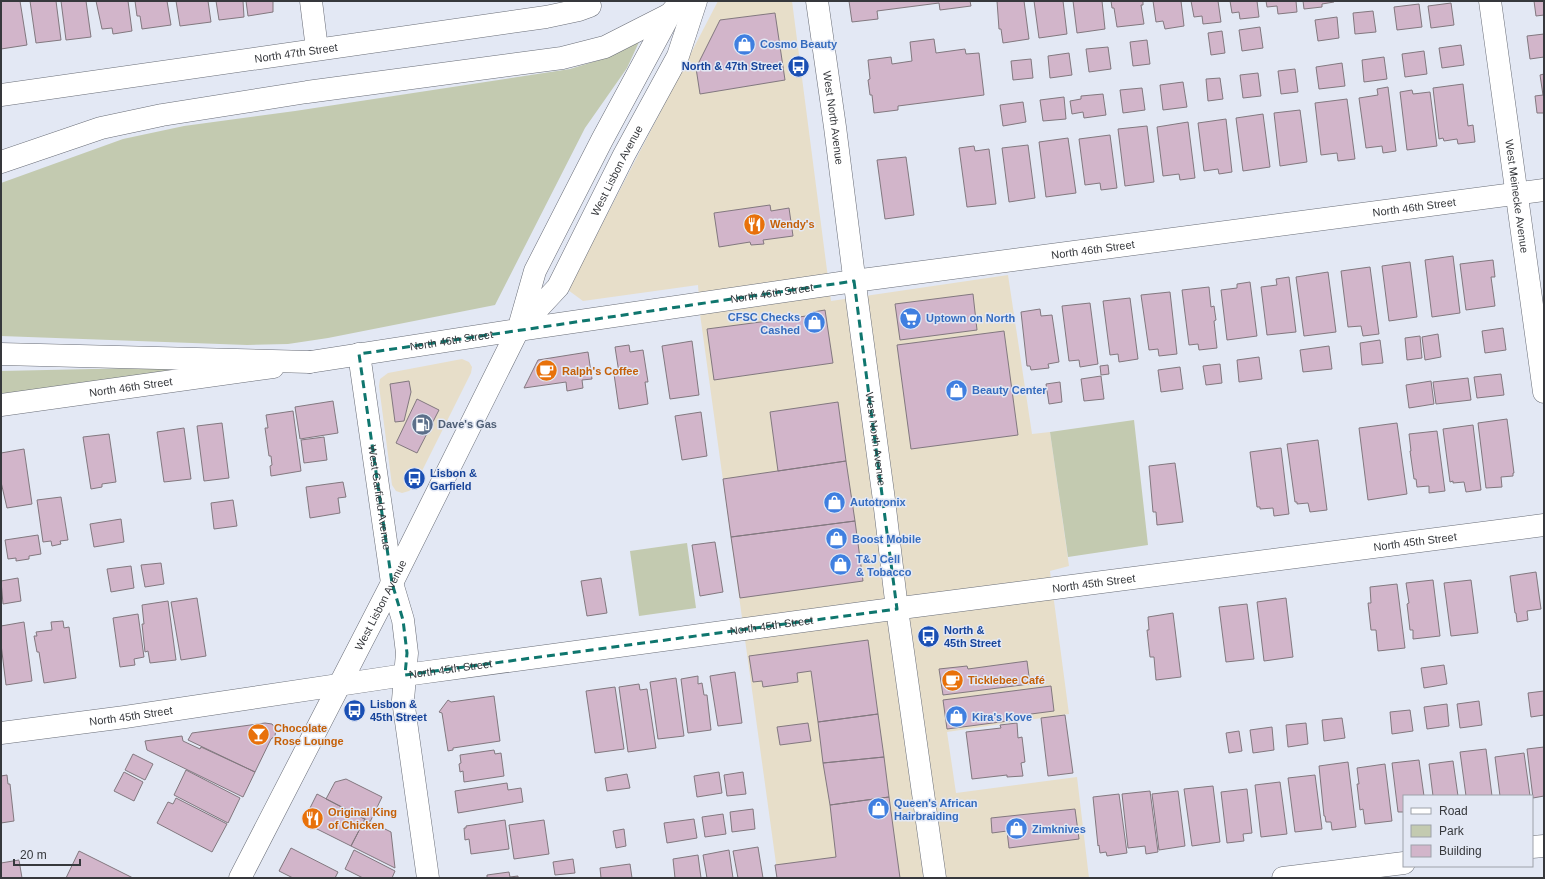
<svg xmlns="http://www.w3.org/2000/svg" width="1545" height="879" font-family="Helvetica,sans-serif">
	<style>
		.commercial { fill: #e7dec9 }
		.green { fill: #c3cab0 }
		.building { fill: #d2b5ca; stroke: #82787f }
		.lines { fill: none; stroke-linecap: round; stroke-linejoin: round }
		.street-casing { stroke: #696d77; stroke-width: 23 }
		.secondary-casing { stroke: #696d77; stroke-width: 23 }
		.primary-casing { stroke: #696d77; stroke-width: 23 }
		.highway-casing { stroke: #696d77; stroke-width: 23 }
		.street { stroke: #fff; stroke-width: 22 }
		.secondary { stroke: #fff; stroke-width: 22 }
		.primary { stroke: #fff; stroke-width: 22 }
		.highway { stroke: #fff; stroke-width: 22 }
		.marked { fill: none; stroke: #0f766e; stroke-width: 3; stroke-dasharray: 8 5; stroke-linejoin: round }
		.labels { text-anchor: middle; stroke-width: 3; stroke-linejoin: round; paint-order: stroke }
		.shop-label { font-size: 11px; font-weight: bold; fill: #366cbe; stroke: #e3e8f4; text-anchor: start }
		.street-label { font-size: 11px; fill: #36383c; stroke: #e3e8f4 }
		.transit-label { font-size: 11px; font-weight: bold; fill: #164399; stroke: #e3e8f4; text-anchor: start }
		.food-label { font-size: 11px; font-weight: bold; fill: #c56008; stroke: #e3e8f4; text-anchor: start }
		.service-label { font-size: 11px; font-weight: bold; fill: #4e5e75; stroke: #e3e8f4; text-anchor: start }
	</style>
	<rect width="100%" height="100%" fill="#e3e8f4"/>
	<path class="commercial" d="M718,1H792L831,301L1008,275L1032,434L1050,432L1069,566L1050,571L1069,714L947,732L956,793L1077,777L1089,878H778L700,314L698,285L583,301L568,290Z
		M462,359L469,362L472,367L471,373L414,487L409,491L402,493L396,491L392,485L379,386L380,379L388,373Z"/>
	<path class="green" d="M639,42L627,68L585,128L495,305L328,338L288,344L247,345L1,336V183L123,139L184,126L295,111L570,69L609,57Z
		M138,368H171L172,372L1,397V371Z
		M1134,420L1148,545L1068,557L1050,432Z
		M687,543L696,608L639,616L630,551Z"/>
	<path class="building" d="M1,1H20L27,45L1,49Z
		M30,1H56L61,40L36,43Z
		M61,1H86L91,37L66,40Z
		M96,1H128L132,31L113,34L112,28L102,29Z
		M135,1H167L171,25L142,29L140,16H137Z
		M176,1H208L211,22L180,26Z
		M216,1H243L244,17L219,20Z
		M246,1H273V12L248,16Z
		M849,1H970L971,6L940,10L939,3L877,11L878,19L852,22Z
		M997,1H1024L1029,39L1003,43L1001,29H999Z
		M1034,1H1063L1067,34L1039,38Z
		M1073,1H1102L1105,29L1077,33Z
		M1111,1H1143V5H1141L1144,24L1117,27L1114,8H1112Z
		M1153,1H1181L1184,26L1165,29L1163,21L1156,22Z
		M1191,1H1218L1221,22L1203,24L1202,16L1194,17Z
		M1230,1H1257L1259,17L1240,19L1239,12L1232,13Z
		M1266,1H1296L1297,12L1278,14L1277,6L1267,7Z
		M1303,1H1333L1334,2L1322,4V7L1304,9Z
		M1534,1H1544V15L1536,16Z
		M1451,3L1454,25L1431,28L1428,6Z
		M1419,4L1422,27L1397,30L1394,7Z
		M1373,11L1376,32L1355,34L1353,13Z
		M775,13L785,80L700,94L696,68L720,20Z
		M1337,17L1339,38L1318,41L1315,20Z
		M1260,27L1263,48L1242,51L1239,30Z
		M1222,31L1225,53L1211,55L1208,33Z
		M1544,34V57L1530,59L1527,36Z
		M934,39L936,53L965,49L966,54L979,53L984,95L898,106V110L874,113L872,95H870L868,80L870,79L868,60L891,57L892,64L912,61L910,42Z
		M1147,40L1150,64L1133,66L1130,42Z
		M1461,45L1464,65L1442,68L1439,48Z
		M1108,47L1111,69L1089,72L1086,49Z
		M1424,51L1427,74L1405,77L1402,54Z
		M1069,53L1072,75L1050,78L1048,56Z
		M1384,57L1387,79L1364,82L1362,60Z
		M1031,59L1033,78L1013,80L1011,61Z
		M1342,63L1345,86L1319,89L1316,67Z
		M1295,69L1298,92L1281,94L1278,71Z
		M1258,73L1261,96L1243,98L1240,75Z
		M1544,74V113H1537L1535,96L1543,95L1540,75Z
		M1220,78L1223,99L1208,101L1206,79Z
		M1183,82L1187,107L1163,110L1160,85Z
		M1463,84L1468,126L1473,125L1475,142L1458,144L1457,139L1444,141L1443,138L1439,139L1433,88Z
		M1388,87L1396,151L1383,153L1382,146L1366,148L1359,98L1378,95L1377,89Z
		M1142,88L1145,110L1123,113L1120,90Z
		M1412,90L1413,94L1430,92L1437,146L1407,150L1400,92Z
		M1103,94L1106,115L1084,118L1083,112L1072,114L1070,101L1081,99V96Z
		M1064,97L1066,119L1043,121L1040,100Z
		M1347,99L1355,159L1338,161L1337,153L1321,155L1315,103Z
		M1023,102L1026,122L1003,126L1000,105Z
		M1300,110L1307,162L1280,166L1274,113Z
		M1263,114L1270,167L1243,171L1236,118Z
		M1226,119L1232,172L1219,174L1218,169L1204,171L1198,123Z
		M1188,122L1195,178L1180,180L1179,174L1163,176L1157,127Z
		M1147,126L1154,182L1125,186L1118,129Z
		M1110,135L1117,188L1101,190L1100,183L1085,185L1079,139Z
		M1068,138L1076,193L1046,197L1039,142Z
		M1028,145L1035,198L1009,202L1002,148Z
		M974,146L975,151L989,149L996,204L967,207L959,148Z
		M906,157L914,215L885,219L877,160Z
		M770,205L771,211L789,208L793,236L763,240L764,244L751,245L750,242L719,247L714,213Z
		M1453,256L1460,313L1432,317L1425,260Z
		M1493,260L1495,277H1491L1495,306L1466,310L1460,264Z
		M1410,262L1417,317L1389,321L1382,266Z
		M1370,267L1379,334L1363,336L1361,326L1348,327L1341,271Z
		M1328,272L1336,332L1304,336L1296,277Z
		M1289,277L1296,332L1267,335L1261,287L1277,285L1276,279Z
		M1250,282L1257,336L1227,340L1221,290L1237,288V284Z
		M1209,287L1211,307L1214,306L1216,320L1214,321L1217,348L1199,350L1198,344L1189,345L1182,290Z
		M1170,292L1177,354L1159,356L1158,349L1149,350L1141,295Z
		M973,294L977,330L900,340L895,304Z
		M1130,298L1138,359L1119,362L1118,354L1110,355L1103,301Z
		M1090,303L1098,364L1080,367L1079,360L1069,361L1062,306Z
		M1040,309L1041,316L1052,315L1059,362L1048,364L1049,368L1031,370L1030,366H1027L1021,312Z
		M825,310L833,363L714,380L707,329L814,315L813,312Z
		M1503,328L1506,350L1485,353L1482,331Z
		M1004,331L1018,435L911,449L897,345Z
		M1438,334L1441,357L1425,360L1422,337Z
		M1420,336L1422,358L1407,360L1405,338Z
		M1380,340L1383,363L1362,365L1360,343Z
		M692,341L699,395L670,399L662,346Z
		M629,345L630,352L643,350L648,382H645L648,404L619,409L614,374L619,373L615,347Z
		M1329,346L1332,369L1303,372L1300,350Z
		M588,352L592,379L582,380L583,388L567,391L566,382L524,388L538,360Z
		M1259,357L1262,379L1239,382L1237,360Z
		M1220,364L1222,383L1206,385L1203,366Z
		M1108,365L1109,374L1101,375L1100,366Z
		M1180,367L1183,389L1161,392L1158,370Z
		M1501,374L1504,395L1477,398L1474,377Z
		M1101,376L1104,399L1084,401L1081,379Z
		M1468,378L1471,400L1436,404L1433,382Z
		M409,381L411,392L404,421L395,422L390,384Z
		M1431,381L1434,404L1409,408L1406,385Z
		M1060,382L1062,402L1049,404L1046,384Z
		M417,399L439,410L417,453L396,443Z
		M333,401L338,433L300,439L295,407Z
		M838,402L846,461L778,471L770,412Z
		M293,411L301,471L271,476L270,466L272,465L271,456H269L265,428H268L266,415Z
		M701,412L707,456L682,460L675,416Z
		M1507,419L1514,473H1513V476L1501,477L1502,487L1486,488L1478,423Z
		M222,423L229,478L204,481L197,426Z
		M1397,423L1407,494L1368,500L1359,428Z
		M1473,425L1481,490L1466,492L1464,482L1453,483V481L1450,482L1443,429Z
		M184,428L191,479L164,482L157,432Z
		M1437,431L1445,491L1429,493V486L1417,487L1416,479H1414L1410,451H1411L1409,434Z
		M109,434L116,482L102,484V487L91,489L83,437Z
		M324,437L327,460L304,463L301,440Z
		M1318,440L1327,510L1310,512L1308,503L1297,504V502H1295L1287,444Z
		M1281,448L1289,514L1274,516L1273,508L1260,509V507H1257L1250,452Z
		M24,449L32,504L7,508L1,482V453Z
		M846,461L855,521L731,537L723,479Z
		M1175,463L1183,522L1157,525L1156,512H1153L1149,466Z
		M343,482L346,497L338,498L340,513L310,518L306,487Z
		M61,497L68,540L60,541L61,544L52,546L51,541L43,542L37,500Z
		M233,500L237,526L214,529L211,503Z
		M121,519L124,542L94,547L90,524Z
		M855,521L863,581L740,598L731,537Z
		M38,535L41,554L29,556V559L16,561V558L8,559L5,540Z
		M715,542L723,592L700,596L692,545Z
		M161,563L164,584L145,587L141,565Z
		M131,566L134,588L111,592L107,569Z
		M1536,572L1541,609L1527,611L1528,620L1517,622L1516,613H1515L1510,576Z
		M18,578L21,601L3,604L1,581Z
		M601,578L607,613L587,616L581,581Z
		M1433,580L1440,636L1413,639V630H1410L1407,604L1409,603L1406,583Z
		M1471,580L1478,633L1451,636L1444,583Z
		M1397,584L1405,648L1378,651L1376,630H1371L1368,603H1371L1370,587Z
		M197,598L206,656L181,660L171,602Z
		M1286,598L1293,657L1264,661L1257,602Z
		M168,601L176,660L150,663L148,651L145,652L142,624H144L142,605Z
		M1247,604L1254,659L1226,662L1219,607Z
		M1173,613L1181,677L1156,680L1154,657H1150L1147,630H1149L1148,617Z
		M138,614L144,657L134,659L135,665L120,667L113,618Z
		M63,621L64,628L69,627L76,678L44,683L39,652H37L34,636H37L36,632L52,630L51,622Z
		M24,622L32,681L6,685L1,644V626Z
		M868,640L878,714L818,722L811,671L797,673L798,682L763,687L762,681L753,682L749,656Z
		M1027,661L1030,684L943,695L939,669L967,666L968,669Z
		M1444,665L1447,684L1424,688L1421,668Z
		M735,672L742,723L718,726L710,676Z
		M698,676V684L702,683L704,695H707L711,730L688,733L681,679Z
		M676,678L684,736L658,739L650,682Z
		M639,684L640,690L647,689L656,748L628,752L619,687Z
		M1051,686L1054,711L1031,714V718L947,729L943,700Z
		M615,687L624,749L595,753L586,691Z
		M1544,691V715L1531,717L1528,693Z
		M494,696L500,741L453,748V750L448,751L442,713L439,712L448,700L451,702Z
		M1479,701L1482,725L1460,728L1457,704Z
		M1447,704L1449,726L1427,729L1424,707Z
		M1410,710L1413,731L1392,734L1390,712Z
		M878,714L884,757L823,763L818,722Z
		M1065,715L1073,773L1048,776L1041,718Z
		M1342,718L1345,738L1324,741L1322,720Z
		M265,723L272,724L276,729L275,736L271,739L255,772L188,740L192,733Z
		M808,723L811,741L780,745L777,727Z
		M1017,723L1018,738L1022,737L1025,762L1021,763L1023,776L1007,777V775L972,779L966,732L1001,728L1000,725Z
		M1306,723L1308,744L1288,747L1286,725Z
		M1272,727L1274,750L1253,753L1250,730Z
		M1239,731L1242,751L1229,753L1226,733Z
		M182,736L183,741L200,749L201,747L255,772L243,797L147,750L145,741Z
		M1544,747V796L1533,798L1527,749Z
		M1486,749L1492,796H1466L1460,752Z
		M494,750L495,754L501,753L504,776L464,782L463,771L460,772L459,764L461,763L460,755Z
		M1524,753L1530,796H1500L1495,757Z
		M133,754L153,764L145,780L125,770Z
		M884,757L889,797L830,805L823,763Z
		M1419,760L1424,796H1404V812H1398L1392,763Z
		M1453,761L1458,796H1433L1429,764Z
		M1348,762L1356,827L1332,830L1331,822H1326L1325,816H1324L1319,766Z
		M1385,764L1392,821L1365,824L1363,809L1360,810L1357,784H1359L1357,768Z
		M186,770L240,798L228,823L174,795Z
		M124,772L143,782L134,801L114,791Z
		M719,772L722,793L697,797L694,776Z
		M743,772L746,794L727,796L724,775Z
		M627,774L630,788L607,791L605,778Z
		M7,775L8,784H10L14,821L1,823V776Z
		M1315,775L1322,829L1295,832L1288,778Z
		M346,779L382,797L370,822L326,799L335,782Z
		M1280,782L1287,834L1261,837L1255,785Z
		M507,783L508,790L521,788L523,802L458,813L455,791Z
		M1213,786L1220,842L1192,846L1184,789Z
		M1247,789L1252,833L1243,834L1244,841L1227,843L1221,792Z
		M1150,791L1158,852L1146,854L1145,846L1128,848L1122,794Z
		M1178,791L1185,846L1159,850L1152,794Z
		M317,794L365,819L351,846L303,822Z
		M1119,794L1127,853L1107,856L1106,852L1100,853L1099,845L1098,846L1093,797Z
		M889,797L900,878H777L775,865L836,857L830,805Z
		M176,798L227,824L212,852L157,823L168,802L173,804Z
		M753,809L755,829L732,832L730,812Z
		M1075,809L1079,839L1009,848L1007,831L992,833L991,818Z
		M723,814L726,834L705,837L702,817Z
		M365,819L391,832L395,868L351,846Z
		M694,819L697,838L667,843L664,823Z
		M505,820L509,849L471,854L469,839L465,840L464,828H466V826Z
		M544,820L549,854L514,859L509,825Z
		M624,829L626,846L616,848L613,831Z
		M758,847L763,878H738L733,851Z
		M291,848L338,872L335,878H293L279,871Z
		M354,850L395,871L392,878H363L345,869Z
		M729,850L733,878H707L703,855Z
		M79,851L133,878H66Z
		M698,855L701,878H675L673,859Z
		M573,859L575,873L555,875L553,862Z
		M19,860L22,878H1V863Z
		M630,864L632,878H601L600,868Z
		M509,872L510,877L518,876V878H487V875Z"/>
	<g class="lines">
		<defs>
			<g id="street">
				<path d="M311,1L317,49"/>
				<path id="s1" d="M1490,1L1544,392"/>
				<path id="s2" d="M1,95L546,17L579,10L590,6"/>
				<path id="s3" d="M854,281L1544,190"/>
				<path id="s4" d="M359,354L392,583L403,620L407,653L403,700L428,878"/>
				<path id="s5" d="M1,405L273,367"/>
				<path id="s6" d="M1,733L125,717L405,675L870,612L1544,525"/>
				<path d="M1532,847L1544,846"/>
				<path d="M1283,878L1404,863"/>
			</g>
			<g id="secondary">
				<path id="s7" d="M817,1L835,127L857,300L884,500L897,609L935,878"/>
				<path id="s8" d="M240,878L392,583L518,330L854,281"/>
			</g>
			<g id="primary">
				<path d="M519,327L535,271L602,140L670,14L676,7"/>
				<path id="s9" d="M518,330L558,287L624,155L678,56L696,1"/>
				<path id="s10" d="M310,362L518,330"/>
			</g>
			<path id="highway" d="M1,162L101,128L162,115L307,92L562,58L605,47L670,14
				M1,354L310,362"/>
		</defs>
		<use href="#street" class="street-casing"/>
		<use href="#secondary" class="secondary-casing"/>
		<use href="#primary" class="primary-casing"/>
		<use href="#highway" class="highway-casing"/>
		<use href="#street" class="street"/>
		<use href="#secondary" class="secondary"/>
		<use href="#primary" class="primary"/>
		<use href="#highway" class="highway"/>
	</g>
	<path class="marked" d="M854,281L897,609L405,675L407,653L403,620L392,583L359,354Z"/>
	<defs>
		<symbol id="shop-disc" viewBox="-11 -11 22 22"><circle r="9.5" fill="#3f7fe0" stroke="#e3e8f4"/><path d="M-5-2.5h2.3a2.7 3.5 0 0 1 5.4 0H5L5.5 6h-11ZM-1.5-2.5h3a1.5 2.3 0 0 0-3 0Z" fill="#fff"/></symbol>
		<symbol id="bus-disc" viewBox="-11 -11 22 22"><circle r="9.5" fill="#1a4fb4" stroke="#e3e8f4"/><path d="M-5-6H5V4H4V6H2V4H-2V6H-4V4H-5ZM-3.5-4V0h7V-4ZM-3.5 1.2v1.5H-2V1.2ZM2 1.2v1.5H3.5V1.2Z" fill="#fff"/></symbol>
		<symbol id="restaurant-disc" viewBox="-11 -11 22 22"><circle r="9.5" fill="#e8710a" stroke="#e3e8f4"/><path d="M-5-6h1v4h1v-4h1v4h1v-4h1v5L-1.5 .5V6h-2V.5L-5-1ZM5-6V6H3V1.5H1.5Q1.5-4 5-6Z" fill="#fff"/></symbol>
		<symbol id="supermarket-disc" viewBox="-11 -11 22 22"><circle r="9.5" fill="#3f7fe0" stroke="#e3e8f4"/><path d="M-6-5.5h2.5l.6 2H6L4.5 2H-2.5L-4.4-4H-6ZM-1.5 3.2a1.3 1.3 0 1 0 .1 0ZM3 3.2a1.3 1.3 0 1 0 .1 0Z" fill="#fff"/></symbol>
		<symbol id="cafe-disc" viewBox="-11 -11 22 22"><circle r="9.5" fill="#e8710a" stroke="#e3e8f4"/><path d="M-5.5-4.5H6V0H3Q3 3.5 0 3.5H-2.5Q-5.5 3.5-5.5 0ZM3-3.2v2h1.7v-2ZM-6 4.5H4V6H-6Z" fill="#fff"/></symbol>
		<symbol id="fuel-disc" viewBox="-11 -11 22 22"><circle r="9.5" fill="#5c6f8a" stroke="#e3e8f4"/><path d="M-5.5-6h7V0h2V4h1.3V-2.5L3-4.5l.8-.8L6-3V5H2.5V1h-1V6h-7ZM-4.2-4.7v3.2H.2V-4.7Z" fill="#fff"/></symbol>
		<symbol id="bar-disc" viewBox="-11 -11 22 22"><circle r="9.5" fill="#e8710a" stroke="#e3e8f4"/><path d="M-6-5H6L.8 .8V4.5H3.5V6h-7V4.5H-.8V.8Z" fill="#fff"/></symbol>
	</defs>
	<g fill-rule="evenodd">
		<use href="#shop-disc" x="732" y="32" width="25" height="25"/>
		<use href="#bus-disc" x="786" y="54" width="25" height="25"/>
		<use href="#restaurant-disc" x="742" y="212" width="25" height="25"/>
		<use href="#supermarket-disc" x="898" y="306" width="25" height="25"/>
		<use href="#shop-disc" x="802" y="310" width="25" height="25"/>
		<use href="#cafe-disc" x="534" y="358" width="25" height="25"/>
		<use href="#shop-disc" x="944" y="378" width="25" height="25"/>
		<use href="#fuel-disc" x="410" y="412" width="25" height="25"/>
		<use href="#bus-disc" x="402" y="466" width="25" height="25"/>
		<use href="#shop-disc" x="822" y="490" width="25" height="25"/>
		<use href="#shop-disc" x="824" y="526" width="25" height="25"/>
		<use href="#shop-disc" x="828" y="552" width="25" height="25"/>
		<use href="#bus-disc" x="916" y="624" width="25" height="25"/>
		<use href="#cafe-disc" x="940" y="668" width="25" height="25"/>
		<use href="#bus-disc" x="342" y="698" width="25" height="25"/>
		<use href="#shop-disc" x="944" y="704" width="25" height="25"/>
		<use href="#bar-disc" x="246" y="722" width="25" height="25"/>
		<use href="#shop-disc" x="866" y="796" width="25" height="25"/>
		<use href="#restaurant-disc" x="300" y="806" width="25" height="25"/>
		<use href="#shop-disc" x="1004" y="816" width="25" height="25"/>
	</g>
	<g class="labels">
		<g class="shop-label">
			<text x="760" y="48">Cosmo Beauty</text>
			<text x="800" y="321" text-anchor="end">CFSC Checks<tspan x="800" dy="13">Cashed</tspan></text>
			<text x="926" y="322">Uptown on North</text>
			<text x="972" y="394">Beauty Center</text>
			<text x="850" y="506">Autotronix</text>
			<text x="852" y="543">Boost Mobile</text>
			<text x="856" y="563">T&amp;J Cell<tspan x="856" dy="13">&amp; Tobacco</tspan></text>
			<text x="972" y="721">Kira's Kove</text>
			<text x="894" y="807">Queen's African<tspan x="894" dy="13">Hairbraiding</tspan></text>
			<text x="1032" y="833">Zimknives</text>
		</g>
		<g class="street-label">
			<text dy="4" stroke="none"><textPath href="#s2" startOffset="298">North 47th Street</textPath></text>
			<text dy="4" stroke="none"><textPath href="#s7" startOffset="118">West North Avenue</textPath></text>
			<text dy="4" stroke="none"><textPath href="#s9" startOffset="189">West Lisbon Avenue</textPath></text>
			<text dy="4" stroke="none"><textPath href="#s1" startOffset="197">West Meinecke Avenue</textPath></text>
			<text dy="4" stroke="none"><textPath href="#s3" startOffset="565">North 46th Street</textPath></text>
			<text dy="4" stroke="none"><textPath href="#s3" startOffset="241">North 46th Street</textPath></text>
			<text dy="4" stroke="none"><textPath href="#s8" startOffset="871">North 46th Street</textPath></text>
			<text dy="4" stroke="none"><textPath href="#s10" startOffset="143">North 46th Street</textPath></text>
			<text dy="4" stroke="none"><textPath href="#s5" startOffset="131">North 46th Street</textPath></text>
			<text dy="4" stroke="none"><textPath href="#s7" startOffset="442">West North Avenue</textPath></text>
			<text dy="4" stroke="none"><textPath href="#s4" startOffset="145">West Garfield Avenue</textPath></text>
			<text dy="4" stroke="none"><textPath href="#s6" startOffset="1427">North 45th Street</textPath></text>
			<text dy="4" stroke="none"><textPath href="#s6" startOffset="1103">North 45th Street</textPath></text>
			<text dy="4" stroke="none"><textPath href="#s8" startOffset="307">West Lisbon Avenue</textPath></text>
			<text dy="4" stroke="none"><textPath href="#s6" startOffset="778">North 45th Street</textPath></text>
			<text dy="4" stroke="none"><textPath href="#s6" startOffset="454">North 45th Street</textPath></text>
			<text dy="4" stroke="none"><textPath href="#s6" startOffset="131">North 45th Street</textPath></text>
		</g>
		<g class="transit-label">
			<text x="782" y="70" text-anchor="end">North &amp; 47th Street</text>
			<text x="430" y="477">Lisbon &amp;<tspan x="430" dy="13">Garfield</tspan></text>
			<text x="944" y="634">North &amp;<tspan x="944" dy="13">45th Street</tspan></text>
			<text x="370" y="708">Lisbon &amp;<tspan x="370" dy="13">45th Street</tspan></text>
		</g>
		<g class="food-label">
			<text x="770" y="228">Wendy's</text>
			<text x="562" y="375">Ralph's Coffee</text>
			<text x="968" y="684">Ticklebee Café</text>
			<text x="274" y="732">Chocolate<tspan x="274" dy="13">Rose Lounge</tspan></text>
			<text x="328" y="816">Original King<tspan x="328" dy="13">of Chicken</tspan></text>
		</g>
		<g class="service-label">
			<text x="438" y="428">Dave's Gas</text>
		</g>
	</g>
	<rect width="1545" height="879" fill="none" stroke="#36383c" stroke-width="4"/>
	<rect x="1403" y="795" width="130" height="72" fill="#e3e8f4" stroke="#9ea2aa"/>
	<rect x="1411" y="808" width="20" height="6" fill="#ffffff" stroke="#9ea2aa"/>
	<text x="1439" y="815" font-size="12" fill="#36383c">Road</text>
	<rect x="1411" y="825" width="20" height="12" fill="#c3cab0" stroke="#9ea2aa"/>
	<text x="1439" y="835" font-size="12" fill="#36383c">Park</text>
	<rect x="1411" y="845" width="20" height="12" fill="#d2b5ca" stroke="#9ea2aa"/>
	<text x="1439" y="855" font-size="12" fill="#36383c">Building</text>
	<path d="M14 859v6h66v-6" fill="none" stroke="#36383c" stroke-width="2"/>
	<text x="20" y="859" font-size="12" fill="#36383c" stroke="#e3e8f4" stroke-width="3" paint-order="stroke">20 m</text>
</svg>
